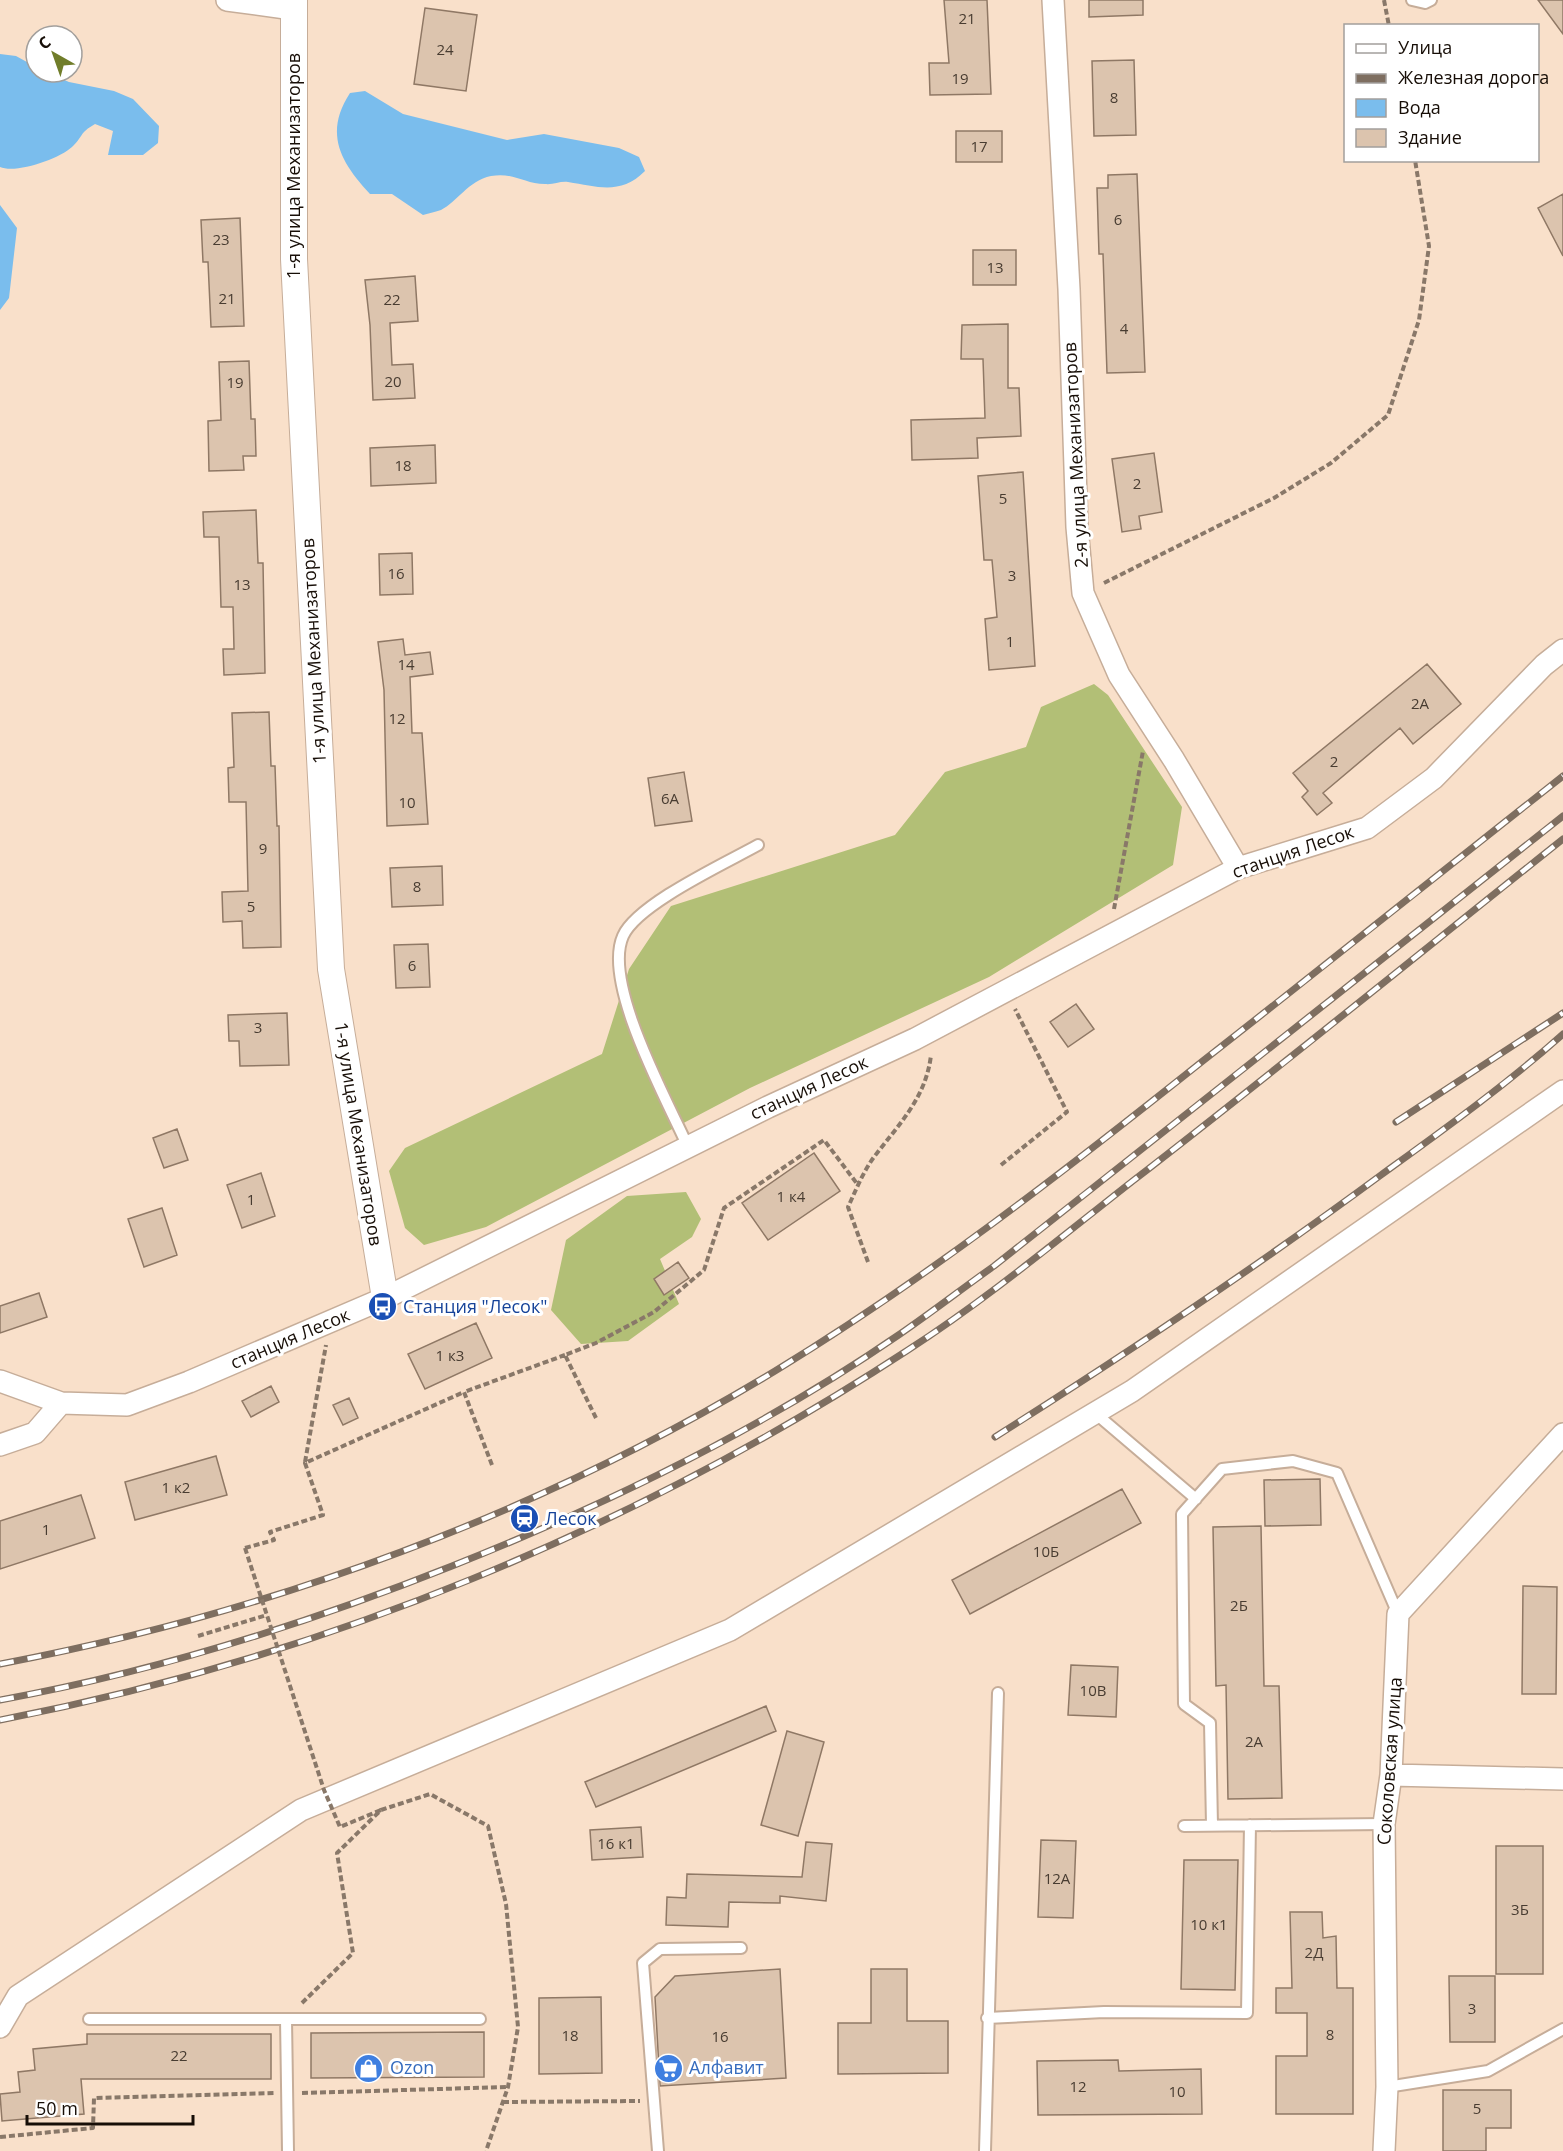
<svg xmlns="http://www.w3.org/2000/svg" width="1563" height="2151" font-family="'Open Sans',sans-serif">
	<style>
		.forest { fill: #b2bf76 }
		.water { fill: #7abded }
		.building { fill: #dcc4ae; stroke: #8f7865; stroke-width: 1.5 }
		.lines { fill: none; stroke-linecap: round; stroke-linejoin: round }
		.service-casing { stroke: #c6ad99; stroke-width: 14 }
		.minor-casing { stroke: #c6ad99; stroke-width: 24 }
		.tertiary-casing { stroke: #c6ad99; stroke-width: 28 }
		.path { stroke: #897869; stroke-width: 4; stroke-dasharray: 6 3; stroke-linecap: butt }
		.service { stroke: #fff; stroke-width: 10 }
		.minor { stroke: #fff; stroke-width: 21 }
		.tertiary { stroke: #fff; stroke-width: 26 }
		.rail-casing { stroke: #7e6e60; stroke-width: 7 }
		.rail { stroke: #fff; stroke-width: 4.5; stroke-dasharray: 14; stroke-linecap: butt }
		.path-bridge { stroke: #897869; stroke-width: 4; stroke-dasharray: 6 3; stroke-linecap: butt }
		.labels { text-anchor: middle; stroke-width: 6; stroke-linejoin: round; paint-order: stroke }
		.number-label { font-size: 15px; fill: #483c31 }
		.street-label { font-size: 18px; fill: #170e07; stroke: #fff }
		.transit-label { font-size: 18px; fill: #164399; stroke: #fff; text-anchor: start }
		.shop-label { font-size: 18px; fill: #366cbe; stroke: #fff; text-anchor: start }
	</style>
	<rect width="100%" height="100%" fill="#f9e0ca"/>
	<path class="forest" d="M1094,684L1108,695L1182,807L1173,865L989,977L750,1088L486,1227L424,1245L405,1228L389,1171L405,1148L602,1054L629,969L671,906L895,835L945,772L1026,747L1041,707Z
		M686,1192L701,1219L692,1237L660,1259L679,1304L628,1341L581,1344L551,1310L566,1240L627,1196Z"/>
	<path class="water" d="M0,54L16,56L36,67V72H46L69,82L114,91L133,99L159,126L158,143L143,155H108L113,131L95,124C79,133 83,137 72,147C59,159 16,174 0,167Z
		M365,91L403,114L507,140L544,134L619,148L639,157L645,171C621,195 599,187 568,182C560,181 553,185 545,184C524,184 514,172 491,176C468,181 457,202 441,210C436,212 429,213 423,215L392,194H370C340,162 324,133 350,93Z
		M0,205L17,228L9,298L0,310Z"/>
	<path class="building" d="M944,0H987L991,94L930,95L929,63H949Z
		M1089,0H1143V15L1089,17Z
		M1538,0H1563V34Z
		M425,8L477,15L466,91L414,84Z
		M1134,60L1136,135L1094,136L1092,61Z
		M956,131H1002V162H956Z
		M1137,174L1145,372L1107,373L1103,254H1099L1097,188H1108V175Z
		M1563,194V256L1538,208Z
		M240,218L244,326L211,327L208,262H203L201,220Z
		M973,250H1016V285H973Z
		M415,276L418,321L390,323L392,365L413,364L415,398L373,400L370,325L365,280Z
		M1008,324V388H1019L1021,436L977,438L978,458L912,460L911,420L985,418L983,359H961L962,325Z
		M249,361L251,419H255L256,456H243L244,470L209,471L208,421L221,420L219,362Z
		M435,445L436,483L371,486L370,448Z
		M1154,453L1162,512L1139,516L1141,529L1122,532L1112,459Z
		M1023,472L1035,666L989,670L985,619L997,617L992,560H984L978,476Z
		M256,510L258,563H263L265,673L224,675L223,649H234L233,607H221L219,537H204L203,512Z
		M412,553L413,594L380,595L379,554Z
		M403,639L405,655L430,652L433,674L410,677L412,733H422L428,824L387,826L384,690L378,642Z
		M1427,664L1461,704L1413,744L1400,728L1323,793L1332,803L1317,815L1302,797L1308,791L1293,773Z
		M269,712L271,766H275L277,826H279L281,947L243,948L242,921L223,922L222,892L248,891L246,802H229L228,768L234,767L232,713Z
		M684,772L692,821L655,826L648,778Z
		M442,866L443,905L392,907L390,868Z
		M428,944L430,987L396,988L394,945Z
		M1076,1004L1094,1029L1068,1047L1050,1022Z
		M287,1013L289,1065L240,1066L239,1041H229L228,1015Z
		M177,1129L188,1160L164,1168L153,1138Z
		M814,1153L840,1191L768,1240L742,1203Z
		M261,1173L275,1216L242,1228L227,1185Z
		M162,1208L177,1255L144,1267L128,1219Z
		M678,1262L689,1278L664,1295L654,1279Z
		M39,1293L47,1317L0,1333V1306Z
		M476,1323L492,1358L425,1389L408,1354Z
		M271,1386L279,1402L251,1417L242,1401Z
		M349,1398L358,1418L343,1425L333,1405Z
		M216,1456L227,1495L135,1520L125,1482Z
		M1320,1479L1321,1525L1265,1526L1264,1480Z
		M1122,1489L1141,1523L970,1614L952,1580Z
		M81,1495L95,1538L0,1569V1521Z
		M1261,1526L1264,1686H1279L1282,1798L1228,1799L1226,1685L1216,1686L1213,1527Z
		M1523,1586L1557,1587L1556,1694H1522Z
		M1071,1665L1118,1667L1116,1717L1068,1715Z
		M766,1706L776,1731L596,1807L585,1782Z
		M787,1731L824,1742L798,1836L761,1825Z
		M641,1827L643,1857L592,1860L590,1830Z
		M1041,1840L1076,1841L1073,1918L1038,1917Z
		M806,1842L832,1844L826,1901L780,1896V1903L729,1902L728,1927L666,1925L667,1897L686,1898L687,1874L802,1877Z
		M1496,1846H1543V1974H1496Z
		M1184,1860H1238L1235,1990L1181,1989Z
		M1290,1912H1322L1323,1938L1336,1936L1337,1988H1353V2114H1276V2056H1307V2013H1276V1988H1292Z
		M780,1969L786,2078L660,2086L655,1997L675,1976Z
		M871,1969H907V2021H948V2073L838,2074V2023H871Z
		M1449,1976H1495V2042H1450Z
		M601,1997L602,2073L539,2074V1998Z
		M484,2032V2077L311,2078V2033Z
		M87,2034H271V2079H81L84,2114L2,2121L0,2094L20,2092L18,2072L35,2070L33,2049L87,2044Z
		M1118,2060L1119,2071L1201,2069L1202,2114L1038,2115L1037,2061Z
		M1443,2090H1511V2128H1486V2151H1443Z"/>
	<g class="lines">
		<defs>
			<path id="service" d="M1412,0L1425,3L1431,0
				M688,1147C667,1100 602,983 623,936C637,904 726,863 758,845
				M1095,1413L1196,1499
				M1212,1825L1210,1723L1184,1704L1182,1514L1222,1469L1293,1461L1337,1473L1398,1614
				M1184,1826L1384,1824
				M987,2018L1104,2012L1247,2013L1250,1825
				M89,2019H480
				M286,2019L288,2151
				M1387,2087L1488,2071L1563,2029
				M658,2151L643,1963L660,1949L741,1948
				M985,2151L998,1693"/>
			<path id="minor" d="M227,0L293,9
				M1053,0L1069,289L1077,527L1083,593L1119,675L1174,760L1238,868
				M0,1381L61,1403L127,1405L189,1382L385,1298L768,1107L915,1039L1238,868L1367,828L1434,778L1544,665L1563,650
				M0,1445L35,1433L61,1403
				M1391,1775L1563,1779
				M0,2027L18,1996L301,1810L730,1630L1132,1391L1563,1091
				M1384,2151L1387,2087L1384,1824L1391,1775L1398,1614L1563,1434"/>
			<path id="tertiary" d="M294,0V259L331,969L385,1298"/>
		</defs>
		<use href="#service" class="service-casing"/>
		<use href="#minor" class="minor-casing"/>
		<use href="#tertiary" class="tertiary-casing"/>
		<path class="path" d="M1384,0L1389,26
			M1104,583L1274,498L1331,463L1388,415L1419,320L1429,246L1415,160
			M1114,909L1143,751
			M1001,1165L1067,1112L1015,1009
			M868,1262L848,1207C856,1190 863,1172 874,1157C899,1124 926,1098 931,1055
			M596,1418L565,1355L596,1343L654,1312L704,1270L724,1208L824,1140L858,1185
			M305,1462L326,1345
			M492,1465L464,1392L565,1355
			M245,1548L274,1540L270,1532L323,1515L305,1463L464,1392
			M198,1636L267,1615
			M302,2003L353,1953L337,1853L381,1810L430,1794L488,1826L506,1904L518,2027L508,2087L486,2151
			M302,2093L508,2087
			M503,2102L640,2101
			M0,2137L93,2128L94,2098L274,2093"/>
		<use href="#service" class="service"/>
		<use href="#minor" class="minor"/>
		<use href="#tertiary" class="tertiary"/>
		<defs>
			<path id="rail" d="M1396,1122L1563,1013
				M995,1437C1126,1354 1255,1268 1381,1175C1443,1130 1506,1085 1563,1034
				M0,1664C271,1613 539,1514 775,1371C926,1279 1066,1170 1204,1060C1324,966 1443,871 1563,776
				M0,1700C155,1672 306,1624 452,1566C608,1504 762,1429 900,1334C932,1312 963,1288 994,1266L1563,816
				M0,1720C322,1658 634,1529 908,1350C987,1299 1060,1238 1134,1180C1279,1068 1420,953 1563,839"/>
		</defs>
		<use href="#rail" class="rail-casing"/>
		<use href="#rail" class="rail"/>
		<path class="path-bridge" d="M245,1548L324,1790L340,1827L381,1810"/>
	</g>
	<defs>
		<symbol id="bus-disc" viewBox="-11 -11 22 22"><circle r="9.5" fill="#1a4fb4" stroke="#fff"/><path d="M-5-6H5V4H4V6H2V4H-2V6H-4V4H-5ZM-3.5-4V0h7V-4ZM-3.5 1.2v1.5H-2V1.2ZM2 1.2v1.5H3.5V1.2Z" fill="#fff"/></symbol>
		<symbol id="station-disc" viewBox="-11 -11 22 22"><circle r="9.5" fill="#1a4fb4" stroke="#fff"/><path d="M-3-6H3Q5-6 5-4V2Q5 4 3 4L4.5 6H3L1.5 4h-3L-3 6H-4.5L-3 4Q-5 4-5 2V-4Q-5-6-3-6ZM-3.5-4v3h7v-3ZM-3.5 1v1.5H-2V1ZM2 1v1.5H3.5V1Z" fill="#fff"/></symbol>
		<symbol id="shop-disc" viewBox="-11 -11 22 22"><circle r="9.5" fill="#3f7fe0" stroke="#fff"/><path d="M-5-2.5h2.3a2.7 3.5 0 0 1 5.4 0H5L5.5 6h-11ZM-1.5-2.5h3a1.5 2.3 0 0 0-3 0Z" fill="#fff"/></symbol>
		<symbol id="supermarket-disc" viewBox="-11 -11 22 22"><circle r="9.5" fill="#3f7fe0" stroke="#fff"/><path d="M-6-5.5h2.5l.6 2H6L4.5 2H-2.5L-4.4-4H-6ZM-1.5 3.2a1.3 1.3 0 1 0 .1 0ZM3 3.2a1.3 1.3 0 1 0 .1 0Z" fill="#fff"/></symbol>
	</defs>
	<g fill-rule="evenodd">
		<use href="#bus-disc" x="366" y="1290" width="33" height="33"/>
		<use href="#station-disc" x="508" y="1502" width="33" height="33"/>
		<use href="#shop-disc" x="352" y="2052" width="33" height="33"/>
		<use href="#supermarket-disc" x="652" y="2052" width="33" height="33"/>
	</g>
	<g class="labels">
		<g class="number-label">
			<text x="967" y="24">21</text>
			<text x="445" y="55">24</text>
			<text x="960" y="84">19</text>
			<text x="1114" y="103">8</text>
			<text x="979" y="152">17</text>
			<text x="1118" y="225">6</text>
			<text x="221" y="245">23</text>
			<text x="995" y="273">13</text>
			<text x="227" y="304">21</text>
			<text x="392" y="305">22</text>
			<text x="1124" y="334">4</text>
			<text x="393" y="387">20</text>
			<text x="235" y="388">19</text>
			<text x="403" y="471">18</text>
			<text x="1137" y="489">2</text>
			<text x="1003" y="504">5</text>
			<text x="396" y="579">16</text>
			<text x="1012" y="581">3</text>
			<text x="242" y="590">13</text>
			<text x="1010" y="647">1</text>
			<text x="406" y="670">14</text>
			<text x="1420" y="709">2А</text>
			<text x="397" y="724">12</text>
			<text x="1334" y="767">2</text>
			<text x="670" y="804">6А</text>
			<text x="407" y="808">10</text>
			<text x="263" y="854">9</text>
			<text x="417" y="892">8</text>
			<text x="251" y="912">5</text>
			<text x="412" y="971">6</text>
			<text x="258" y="1033">3</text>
			<text x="791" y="1202">1 к4</text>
			<text x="251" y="1205">1</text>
			<text x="450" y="1361">1 к3</text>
			<text x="176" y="1493">1 к2</text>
			<text x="46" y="1535">1</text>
			<text x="1046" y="1557">10Б</text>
			<text x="1239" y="1611">2Б</text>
			<text x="1093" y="1696">10В</text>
			<text x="1254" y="1747">2А</text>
			<text x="616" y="1849">16 к1</text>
			<text x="1057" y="1884">12А</text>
			<text x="1520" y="1915">3Б</text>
			<text x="1209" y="1930">10 к1</text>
			<text x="1314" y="1958">2Д</text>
			<text x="1472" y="2014">3</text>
			<text x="1330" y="2040">8</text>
			<text x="570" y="2041">18</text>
			<text x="720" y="2042">16</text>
			<text x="179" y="2061">22</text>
			<text x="1078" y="2092">12</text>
			<text x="1177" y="2097">10</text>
			<text x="1477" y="2114">5</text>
		</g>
		<g class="street-label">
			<text transform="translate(294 166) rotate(-90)" y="6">1-я улица Механизаторов</text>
			<text transform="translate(1076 455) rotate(-93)" y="6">2-я улица Механизаторов</text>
			<text transform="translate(314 651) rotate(-93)" y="6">1-я улица Механизаторов</text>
			<text transform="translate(1293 852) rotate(-19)" y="6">станция Лесок</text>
			<text transform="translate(809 1088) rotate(-25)" y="6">станция Лесок</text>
			<text transform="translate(358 1134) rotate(81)" y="6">1-я улица Механизаторов</text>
			<text transform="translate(290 1339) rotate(-23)" y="6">станция Лесок</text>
			<text transform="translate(1390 1761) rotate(-86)" y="6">Соколовская улица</text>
		</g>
		<g class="transit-label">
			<text x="403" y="1313">Станция "Лесок"</text>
			<text x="545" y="1525">Лесок</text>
		</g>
		<g class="shop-label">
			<text x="390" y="2074">Ozon</text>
			<text x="689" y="2074">Алфавит</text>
		</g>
	</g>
	<rect x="1344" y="24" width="195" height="138" fill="#ffffff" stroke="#a29f9c" stroke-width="1.5"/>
	<rect x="1356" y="44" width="30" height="9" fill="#ffffff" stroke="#a29f9c" stroke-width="1.5"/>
	<text x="1398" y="54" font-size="18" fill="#170e07">Улица</text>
	<rect x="1356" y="74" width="30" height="9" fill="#7e6e60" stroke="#a29f9c" stroke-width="1.5"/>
	<text x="1398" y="84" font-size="18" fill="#170e07">Железная дорога</text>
	<rect x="1356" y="99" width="30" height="18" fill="#7abded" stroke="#a29f9c" stroke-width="1.5"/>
	<text x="1398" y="114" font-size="18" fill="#170e07">Вода</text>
	<rect x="1356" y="129" width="30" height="18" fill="#dcc4ae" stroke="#a29f9c" stroke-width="1.5"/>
	<text x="1398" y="144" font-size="18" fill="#170e07">Здание</text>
	<g transform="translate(54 54) rotate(320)"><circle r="28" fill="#ffffff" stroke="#a29f9c" stroke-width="1.5"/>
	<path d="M0-4.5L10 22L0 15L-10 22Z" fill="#707d2a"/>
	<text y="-9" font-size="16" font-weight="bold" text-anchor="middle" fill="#170e07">С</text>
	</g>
	<path d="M27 2115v9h166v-9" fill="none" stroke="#170e07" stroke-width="3"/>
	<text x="36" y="2115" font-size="18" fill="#170e07" stroke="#ffffff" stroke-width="4.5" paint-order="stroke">50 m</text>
</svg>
